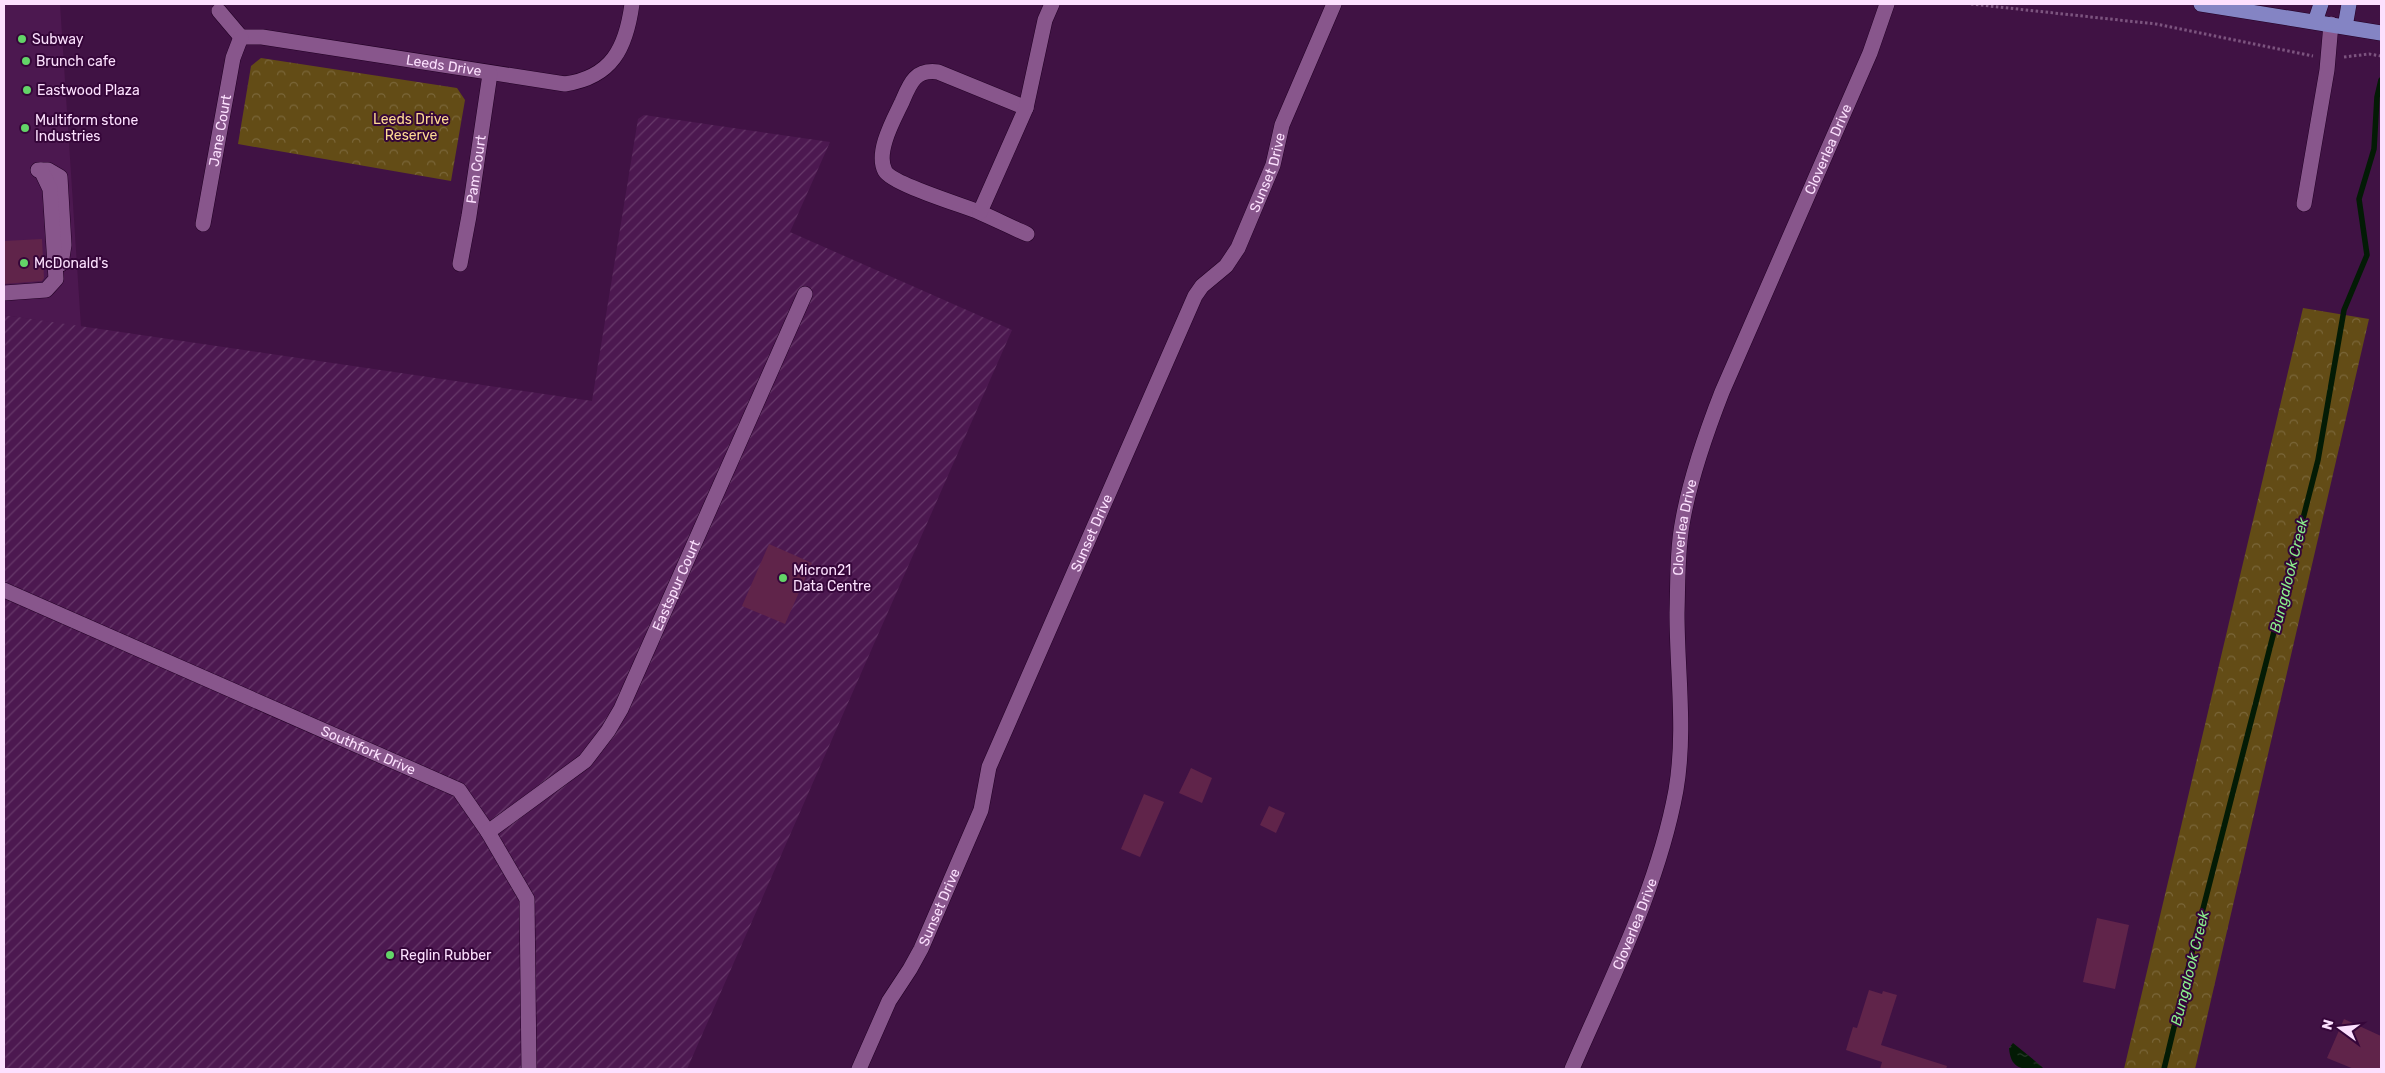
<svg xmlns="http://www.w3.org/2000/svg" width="2385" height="1073" font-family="Rubik,sans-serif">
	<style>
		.built { fill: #4c1850 }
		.industrial { fill: url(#industrial-furrows) }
		.forest { fill: url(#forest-crowns) }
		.water { fill: url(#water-ripples) }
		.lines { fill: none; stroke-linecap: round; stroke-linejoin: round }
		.stream { stroke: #031b05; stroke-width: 5.5 }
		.building { fill: #60244a }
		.minor-casing { stroke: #220125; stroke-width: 16 }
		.major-casing { stroke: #220125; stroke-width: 16 }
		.path { stroke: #7c547f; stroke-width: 3; stroke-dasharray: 2.5 2.5; stroke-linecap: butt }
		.minor { stroke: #88568c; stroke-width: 15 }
		.major { stroke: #8484c4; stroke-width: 15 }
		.poi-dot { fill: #63d468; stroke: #350639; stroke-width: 2 }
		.labels { text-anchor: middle; stroke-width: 4; stroke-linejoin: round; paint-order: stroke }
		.poi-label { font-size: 14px; fill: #fce0fe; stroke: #350639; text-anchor: start }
		.street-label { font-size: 14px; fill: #fce0fe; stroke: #350639 }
		.park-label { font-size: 14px; fill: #fdda92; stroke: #350639 }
		.water-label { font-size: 15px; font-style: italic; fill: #89ed8b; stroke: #350639 }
	</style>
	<defs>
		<pattern id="industrial-furrows" width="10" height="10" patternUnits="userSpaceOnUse" patternTransform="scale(1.25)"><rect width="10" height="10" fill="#4c1850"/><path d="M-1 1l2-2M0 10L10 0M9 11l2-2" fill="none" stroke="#67396a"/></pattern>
		<pattern id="forest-crowns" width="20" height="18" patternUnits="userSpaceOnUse" patternTransform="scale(1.25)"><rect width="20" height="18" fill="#634c16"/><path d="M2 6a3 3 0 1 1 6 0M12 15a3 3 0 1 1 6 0" fill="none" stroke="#7a6639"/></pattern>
		<pattern id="water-ripples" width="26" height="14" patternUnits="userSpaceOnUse" patternTransform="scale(1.25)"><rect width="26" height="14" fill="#031b05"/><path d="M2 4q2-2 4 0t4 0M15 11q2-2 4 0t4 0" fill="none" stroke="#293c2a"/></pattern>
	</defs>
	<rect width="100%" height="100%" fill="#401244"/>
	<path class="built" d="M4,4H60L81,327L4,315Z"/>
	<path class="industrial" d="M644,115L830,142L790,232L1012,330L687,1069H4V315L592,401L638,119Z"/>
	<path class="forest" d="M261,58L457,88L465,100L451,181L238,144L251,66Z
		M2303,308L2369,319L2195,1069H2124Z"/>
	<path class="water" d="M2013,1043L2040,1065L2044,1069C2025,1069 2011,1072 2009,1048Z"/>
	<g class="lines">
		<path class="stream" d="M2164,1069L2194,944L2318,460L2344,310L2367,255L2359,199L2374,149L2377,97L2381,80"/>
	</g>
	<path class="building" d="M42,239L44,278L42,281L4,284V241Z
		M769,544L812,563L785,624L742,606Z
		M1191,768L1212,778L1202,803L1179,793Z
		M1144,794L1164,802L1140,857L1121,849Z
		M1269,806L1285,813L1276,833L1260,825Z
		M2097,918L2129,925L2115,989L2083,982Z
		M1869,990L1882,994L1883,991L1897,995L1881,1045L1947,1066L1946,1069H1880L1882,1062L1846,1050L1853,1027L1857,1028Z
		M2344,1019L2381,1036V1069H2354L2327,1058Z"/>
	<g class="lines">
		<defs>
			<g id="minor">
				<path d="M219,11L241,37"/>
				<path id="s1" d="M241,37H262L565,84C612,77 626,48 632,4"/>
				<path d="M1026,108L938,72C915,69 910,83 902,102C894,119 875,152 885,171C892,184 962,205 979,212C995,219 1011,227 1027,234"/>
				<path d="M38,170H48L60,177L64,245L61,264"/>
				<path d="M2304,204L2327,70L2331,24"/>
				<path d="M980,212L1026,108L1045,20L1052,4"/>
				<path id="s2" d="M203,224L233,58L241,37"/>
				<path id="s3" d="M460,264L469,216L490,74"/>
				<path d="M4,293L46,290L56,279L50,189L41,170"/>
				<path id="s4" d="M4,590L459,790L488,832L527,899L529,1069"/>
				<path id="s5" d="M488,832L585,761L608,731L621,709L805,294"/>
				<path id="s6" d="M859,1069L889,1001L910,969L921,949L981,810L989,767L1195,296L1202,286L1226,266L1238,248L1273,165L1282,125L1334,4"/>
				<path id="s7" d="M1572,1069C1611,979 1658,888 1676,790C1686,731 1677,672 1677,613C1678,582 1677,549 1683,519C1691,475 1706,433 1722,392L1870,53L1887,4"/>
			</g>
			<path id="major" d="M2201,4L2381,33
				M2315,22L2321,4
				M2345,27L2349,4"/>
		</defs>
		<use href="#minor" class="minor-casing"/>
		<use href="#major" class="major-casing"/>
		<path class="path" d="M1971,4L2156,24L2313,56
			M2344,57L2369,54L2381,56"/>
		<use href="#minor" class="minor"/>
		<use href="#major" class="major"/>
	</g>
	<g class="poi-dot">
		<circle cx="22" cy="39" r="5"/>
		<circle cx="26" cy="61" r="5"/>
		<circle cx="27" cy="90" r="5"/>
		<circle cx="25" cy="128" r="5"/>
		<circle cx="24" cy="263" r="5"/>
		<circle cx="783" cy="578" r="5"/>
		<circle cx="390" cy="955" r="5"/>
	</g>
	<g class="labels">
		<g class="poi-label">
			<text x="32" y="44">Subway</text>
			<text x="36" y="66">Brunch cafe</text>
			<text x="37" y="95">Eastwood Plaza</text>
			<text x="35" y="125">Multiform stone<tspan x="35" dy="16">Industries</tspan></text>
			<text x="34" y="268">McDonald's</text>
			<text x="793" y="575">Micron21<tspan x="793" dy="16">Data Centre</tspan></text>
			<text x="400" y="960">Reglin Rubber</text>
		</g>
		<g class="street-label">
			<text dy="5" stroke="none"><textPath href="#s1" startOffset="205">Leeds Drive</textPath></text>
			<text dy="5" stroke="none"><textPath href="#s2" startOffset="95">Jane Court</textPath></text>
			<text dy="5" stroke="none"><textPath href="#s7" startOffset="968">Cloverlea Drive</textPath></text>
			<text dy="5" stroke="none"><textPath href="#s3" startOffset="96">Pam Court</textPath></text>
			<text dy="5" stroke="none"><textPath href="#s6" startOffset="991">Sunset Drive</textPath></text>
			<text dy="5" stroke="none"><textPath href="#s7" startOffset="562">Cloverlea Drive</textPath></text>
			<text dy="5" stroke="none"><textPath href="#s6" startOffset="586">Sunset Drive</textPath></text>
			<text dy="5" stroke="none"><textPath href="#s5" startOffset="319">Eastspur Court</textPath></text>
			<text dy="5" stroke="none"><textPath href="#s4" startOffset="398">Southfork Drive</textPath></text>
			<text dy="5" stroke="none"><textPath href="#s6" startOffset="181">Sunset Drive</textPath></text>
			<text dy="5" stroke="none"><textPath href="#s7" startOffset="158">Cloverlea Drive</textPath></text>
		</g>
		<g class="park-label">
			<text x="411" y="124">Leeds Drive<tspan x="411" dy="16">Reserve</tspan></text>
		</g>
		<g class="water-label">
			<text transform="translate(2289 575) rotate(-76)" y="5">Bungalook Creek</text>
			<text transform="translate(2190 968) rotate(-76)" y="5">Bungalook Creek</text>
		</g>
	</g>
	<rect width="2385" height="1073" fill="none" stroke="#fce0fe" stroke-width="10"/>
	<g transform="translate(2340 1028) rotate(285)" stroke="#350639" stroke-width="4" paint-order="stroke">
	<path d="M0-4L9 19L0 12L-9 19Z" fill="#fce0fe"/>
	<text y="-8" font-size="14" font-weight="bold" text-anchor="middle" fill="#fce0fe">N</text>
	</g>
</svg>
